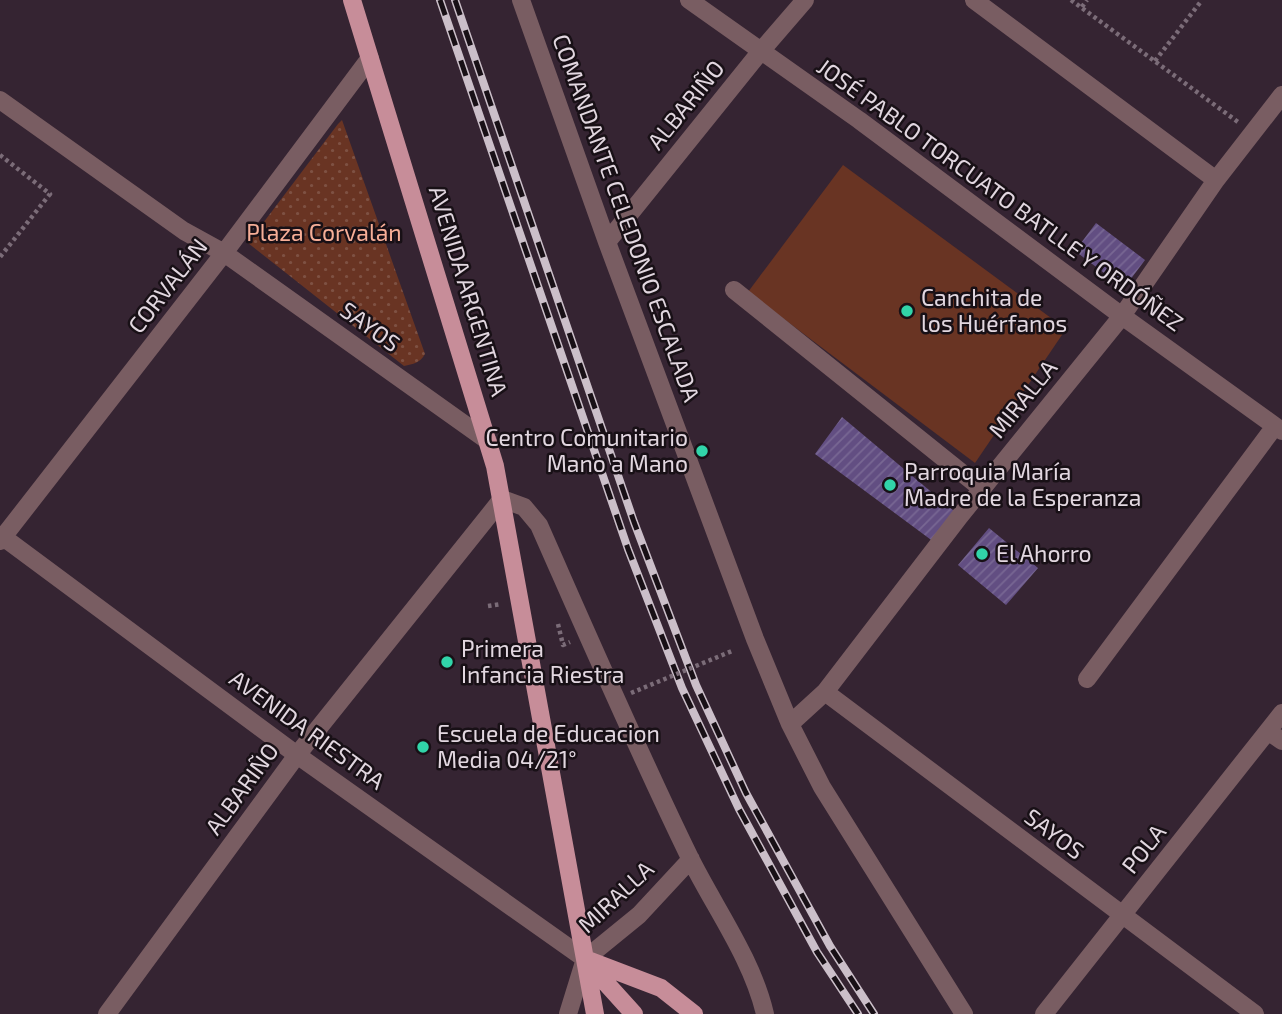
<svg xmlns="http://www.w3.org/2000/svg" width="1282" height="1014" font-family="'Exo 2',sans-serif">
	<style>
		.green { fill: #693423 }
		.park { fill: url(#park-dots) }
		.building { fill: url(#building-hatch) }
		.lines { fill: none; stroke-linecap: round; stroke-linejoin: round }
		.path { stroke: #7b6c78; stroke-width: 4.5; stroke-dasharray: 3.5 3.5; stroke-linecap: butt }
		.minor { stroke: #795d62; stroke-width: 18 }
		.major { stroke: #c78d99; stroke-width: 18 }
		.rail-casing { stroke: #cbbfc9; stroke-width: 8 }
		.rail { stroke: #181016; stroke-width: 5; stroke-dasharray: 16; stroke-linecap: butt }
		.path-bridge { stroke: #7b6c78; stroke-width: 4.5; stroke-dasharray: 3.5 3.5; stroke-linecap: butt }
		.poi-dot { fill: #31d4a9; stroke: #181016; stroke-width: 2.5 }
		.labels { text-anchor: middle; stroke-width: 5; stroke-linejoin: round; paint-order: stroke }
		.street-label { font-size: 23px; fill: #e2d7e0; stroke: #181016 }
		.park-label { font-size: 23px; fill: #f7ae97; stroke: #181016 }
		.poi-label { font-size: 23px; fill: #e2d7e0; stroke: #181016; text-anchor: start }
	</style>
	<defs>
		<pattern id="park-dots" width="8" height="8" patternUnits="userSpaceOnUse" patternTransform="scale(1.75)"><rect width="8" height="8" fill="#693423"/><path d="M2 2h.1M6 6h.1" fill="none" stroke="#7e5143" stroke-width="1.8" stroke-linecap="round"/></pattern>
		<pattern id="building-hatch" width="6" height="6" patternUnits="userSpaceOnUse" patternTransform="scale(1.75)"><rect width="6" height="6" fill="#624e82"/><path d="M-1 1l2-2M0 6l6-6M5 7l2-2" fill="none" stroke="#786793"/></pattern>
	</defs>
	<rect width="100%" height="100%" fill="#352432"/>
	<path class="green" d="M843,165L1066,329L975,463L748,292Z"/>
	<path class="park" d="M342,120L425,354C420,363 413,364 404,366L248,243L338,124Z"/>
	<path class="building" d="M1096,223L1145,260L1124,288L1075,251Z
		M842,417L960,516L938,545L815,454Z
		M989,528L1038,568L1006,605L958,565Z"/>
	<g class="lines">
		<path class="path" d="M1071,0L1238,122
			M1082,7L1087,0
			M1155,61L1202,0
			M0,155L50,194L0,257
			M488,606L501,604
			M558,624L563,645L570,642"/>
		<path class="minor" d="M521,0L607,242L755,639L790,724L822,787L964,1014
			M689,0L859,120L1122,316L1282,431
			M974,0L1216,180
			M0,100L184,231L224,253L488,441
			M607,242L761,51L805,0
			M734,290L982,489
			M3,537L297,755L585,959
			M0,541L224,253L370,58
			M1087,679L1275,426
			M825,692L1255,1014
			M790,724L825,692L960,516L1122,316L1216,180L1282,95
			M1268,731L1282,741
			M107,1014L297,755L502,499L524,507L539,525C588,636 636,747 689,856C714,907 752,958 765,1014
			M568,1014L585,959L639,915L691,859
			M1044,1014L1282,713"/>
		<path class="major" d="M352,0L495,466L595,1014
			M585,959L661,988L694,1014
			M587,962L634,1014"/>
		<defs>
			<path id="rail" d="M440,0L628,549L682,688L739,809L817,952L858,1014
				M455,0L634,522L696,685L746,793L830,946L874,1014"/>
		</defs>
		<use href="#rail" class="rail-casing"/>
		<use href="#rail" class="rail"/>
		<path class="path-bridge" d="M631,693L732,651"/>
	</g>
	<g class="poi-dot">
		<circle cx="907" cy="311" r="7"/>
		<circle cx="702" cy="451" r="7"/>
		<circle cx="890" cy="485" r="7"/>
		<circle cx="982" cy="554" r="7"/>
		<circle cx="447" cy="662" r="7"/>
		<circle cx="423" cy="747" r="7"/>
	</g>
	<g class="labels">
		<g class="street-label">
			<text transform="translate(686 105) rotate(-51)" y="8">ALBARIÑO</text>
			<text transform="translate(1000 195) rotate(36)" y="8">JOSÉ PABLO TORCUATO BATLLE Y ORDÓÑEZ</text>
			<text transform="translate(626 218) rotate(70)" y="8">COMANDANTE CELEDONIO ESCALADA</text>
			<text transform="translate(168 286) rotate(-52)" y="8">CORVALÁN</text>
			<text transform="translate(468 291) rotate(73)" y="8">AVENIDA ARGENTINA</text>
			<text transform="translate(370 327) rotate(36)" y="8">SAYOS</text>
			<text transform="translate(1023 399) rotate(-51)" y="8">MIRALLA</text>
			<text transform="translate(307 730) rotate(36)" y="8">AVENIDA RIESTRA</text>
			<text transform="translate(242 789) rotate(-54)" y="8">ALBARIÑO</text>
			<text transform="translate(1054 834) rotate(37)" y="8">SAYOS</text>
			<text transform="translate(1144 849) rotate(-52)" y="8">POLA</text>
			<text transform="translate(616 897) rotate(-43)" y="8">MIRALLA</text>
		</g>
		<g class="park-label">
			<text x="324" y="241">Plaza Corvalán</text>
		</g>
		<g class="poi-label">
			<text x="921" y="306">Canchita de<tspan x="921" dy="26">los Huérfanos</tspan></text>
			<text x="688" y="446" text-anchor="end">Centro Comunitario<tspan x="688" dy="26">Mano a Mano</tspan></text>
			<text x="904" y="480">Parroquia María<tspan x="904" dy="26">Madre de la Esperanza</tspan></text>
			<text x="996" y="562">El Ahorro</text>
			<text x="461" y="657">Primera<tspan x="461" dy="26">Infancia Riestra</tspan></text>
			<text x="437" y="742">Escuela de Educacion<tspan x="437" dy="26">Media 04/21°</tspan></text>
		</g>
	</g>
</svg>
